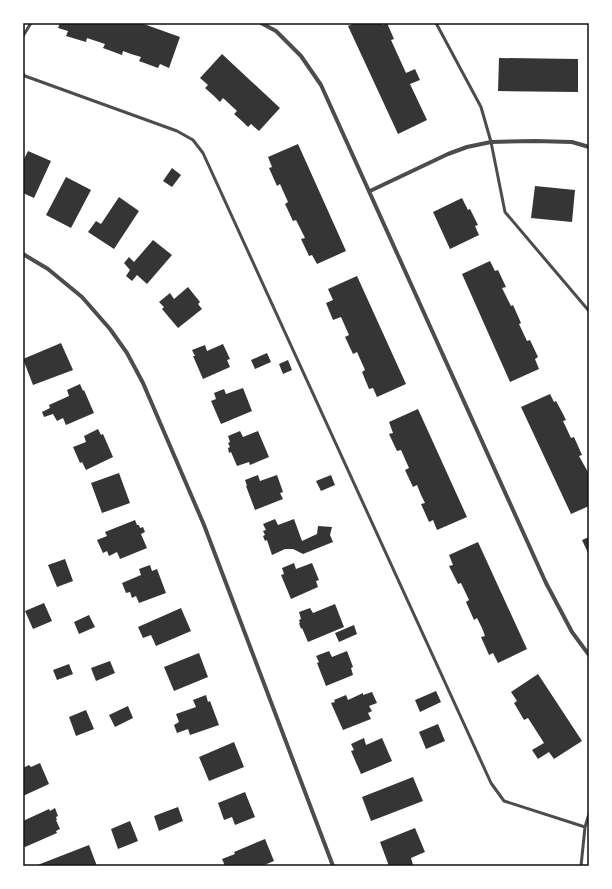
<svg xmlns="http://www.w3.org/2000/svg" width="612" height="889" font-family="Raleway,sans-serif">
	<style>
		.building { fill: #353535 }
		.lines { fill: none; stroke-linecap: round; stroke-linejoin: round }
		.service { stroke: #4c4c4c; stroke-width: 3 }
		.minor { stroke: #4c4c4c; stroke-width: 4 }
		.neatline { fill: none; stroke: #111; stroke-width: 1.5 }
	</style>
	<rect width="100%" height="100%" fill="#fff"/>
	<path class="building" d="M60,23H141L180,37L169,68L160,64L158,68L139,61L141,57L131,54L123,51L122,55L103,48L105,44L87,38L86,42L66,36L68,31L58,28Z
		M355,23H382L383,25L387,23L394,39L391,40L406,73L415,69L420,80L410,84L427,120L398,134L348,26Z
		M222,54L280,108L259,131L251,124L248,127L243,122L234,114L237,111L223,98L220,102L214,96L205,88L208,85L200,78Z
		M499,58L578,59V92L498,91Z
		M298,144L346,251L317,264L312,255L309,256L301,239L305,238L296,220L293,221L285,204L288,202L280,184L277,186L269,168L272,167L268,157Z
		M28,151L51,161L34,198L23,193V161Z
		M172,168L181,175L172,187L163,181Z
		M66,177L91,190L71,228L46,215Z
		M535,186L575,190L572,222L531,218Z
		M119,197L139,211L114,249L88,232L96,221L101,224Z
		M462,198L468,210L470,209L478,225L475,226L479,235L450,249L433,212Z
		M153,240L172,255L147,284L137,275L132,281L126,276L130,270L124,263L129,257L134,262Z
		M490,261L495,271L498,270L506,287L502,288L511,306L513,305L521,323L519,324L527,341L530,340L538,357L535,359L539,369L510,382L462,274Z
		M357,276L406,384L377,397L373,388L369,389L362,372L365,370L357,352L353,354L345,337L349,335L341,317L333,320L326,303L333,300L328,289Z
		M188,287L200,302L198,304L202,309L178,328L162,309L164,307L159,302L170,293L174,299Z
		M61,343L73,370L33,385L23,359Z
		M223,344L230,359L227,360L230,367L203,379L193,356H195L192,350L205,345L207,351Z
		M267,353L271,362L255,369L251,360Z
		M288,360L292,370L283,374L279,364Z
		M80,384L83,391L84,390L94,413L66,425L63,418L57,421L53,414L44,417L42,412L50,408L49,405L69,396L67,390Z
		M243,388L252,411L221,424L211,401L216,399L214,393L224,389L226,394Z
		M550,394L554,402L556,401L562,412L566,420L563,421L571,438L574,437L582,455L579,456L589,474V506L571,514L521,407Z
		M418,409L467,517L437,530L433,520L429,522L421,504L425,503L421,495L417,485L413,487L405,470L409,468L401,450L397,451L389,434L393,433L389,422Z
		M98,429L101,435L103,434L113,457L86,470L82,462L80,463L73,447L86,442L84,436Z
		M240,431L243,437L258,431L269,457L250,465L249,462L237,466L231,452L229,453L228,448L230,447L228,443L230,442L228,436Z
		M119,473L130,503L102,513L91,483Z
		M258,475L260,481L277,475L283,492L280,493L283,499L255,510L246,486H247L245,480Z
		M331,475L335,485L321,491L316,481Z
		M275,519L278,525L294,519L302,541L317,534L318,526L332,527L330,535L333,542L303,554L293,549H285L272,555L267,540L265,541L263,536L265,535L263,531L266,530L263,524Z
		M135,520L137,525H139L140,528L143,527L145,532L141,534L147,548L120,559L117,552L109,556L107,551L103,553L97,540L107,536L105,532Z
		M589,537V555L582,540Z
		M478,542L527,649L498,663L493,653L489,655L481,637L485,636L482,628L477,618L474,620L466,602L469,600L461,583L458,584L449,566L453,565L449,555Z
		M65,559L73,581L57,587L48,565Z
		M294,563L296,569L312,563L319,580L316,581L318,587L291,599L281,575L284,574L282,568Z
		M150,565L152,571L157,569L166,593L139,603L136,596L132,598L130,592L126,593L122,583L141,575L139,569Z
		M44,603L52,621L33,629L25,611Z
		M335,604L344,627L308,642L302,628L301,629L299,623H300L299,620L301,619L299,612L310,608L313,613Z
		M181,608L191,631L156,646L151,635L143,638L138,627Z
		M89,615L95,627L79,634L74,622Z
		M354,625L357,634L339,642L335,633Z
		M329,651L332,657L347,651L353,667L351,668L353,675L326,686L317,663L319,662L316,656Z
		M199,653L208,677L174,691L164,667Z
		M110,661L115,673L96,681L91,668Z
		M69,664L73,674L57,680L53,670Z
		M538,674L582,741L554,759L549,752L538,759L532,750L544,743L528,718L524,720L514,703L517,701L511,692Z
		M436,691L441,702L420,712L415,700Z
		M372,692L377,703L369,706L372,711L368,713L371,719L343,730L331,703L335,702L334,700L346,695L348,700L363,693V695Z
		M206,695L208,702L210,701L219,725L190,735L188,729L177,733L174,725L179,722L176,714L196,707L193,700Z
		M128,706L133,718L115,727L109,715Z
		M86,710L94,729L76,736L69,717Z
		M438,724L445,741L426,749L419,732Z
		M364,738L366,745L382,738L392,761L361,774L351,751L354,750L351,744Z
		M234,742L244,767L209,781L199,757Z
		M40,763L49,784L23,796V768L29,765L31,767Z
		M413,777L423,801L371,821L362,797Z
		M245,792L255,817L235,825L232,817L224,820L218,803Z
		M178,807L183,821L159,831L154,816Z
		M55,808L58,816L56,817L57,820H56L60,829L56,831L57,833L25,847L23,843V821L49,809L50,811Z
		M130,821L138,841L118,849L111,829Z
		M415,828L425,852L411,858L413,865L411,866H389L380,842Z
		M265,839L274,861L262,866H225L222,859L235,854L234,852Z
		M89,845L97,866H35Z"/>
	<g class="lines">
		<path class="service" d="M436,23L481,107L491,142L505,212L589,311
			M23,36L31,23
			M23,74L25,76L177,131L193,140L203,153L491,783L504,801L585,827
			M581,866L585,827L589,814"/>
		<path class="minor" d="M261,23L276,31L301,56L321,85L546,583L572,632L589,655
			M370,191L448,154L467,147L491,142L535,141L572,142L589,147
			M23,254L48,269L82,297L110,329L127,353L143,383L204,525L333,866"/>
	</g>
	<rect width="612" height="889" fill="none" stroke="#ffffff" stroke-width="48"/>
	<rect x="24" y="24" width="564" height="841" class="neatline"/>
</svg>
